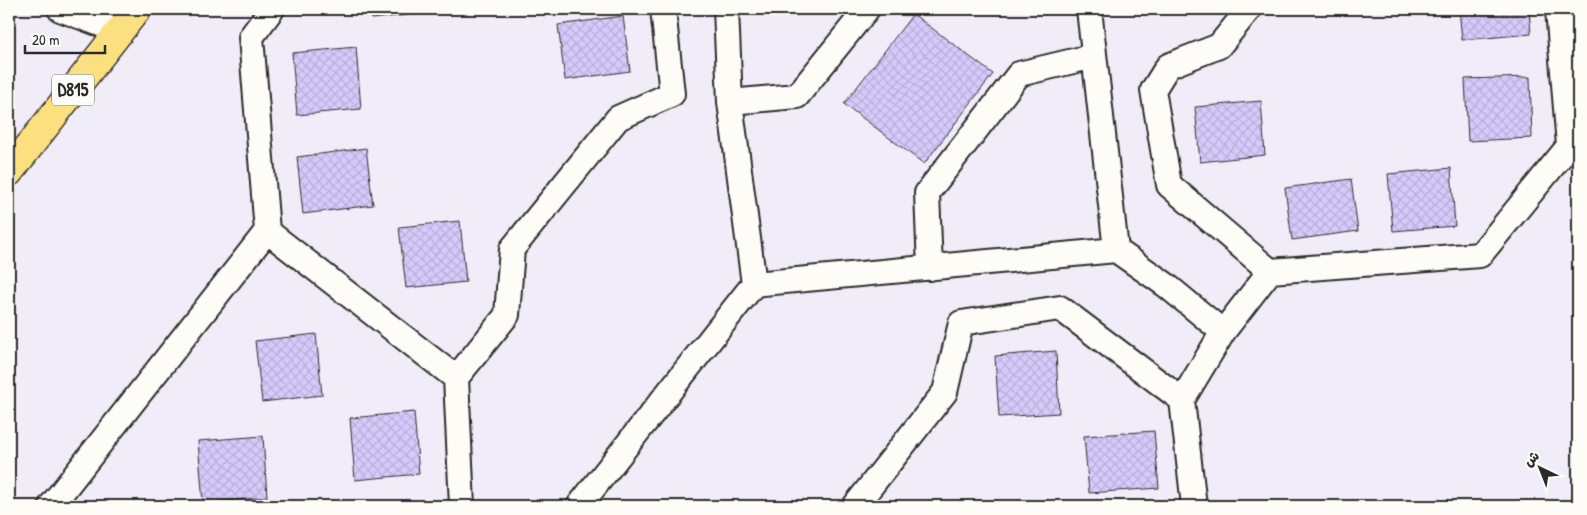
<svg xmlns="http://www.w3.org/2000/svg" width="1587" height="515" font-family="'Patrick Hand','Playpen Sans Arabic',sans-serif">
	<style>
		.building { fill: url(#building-cross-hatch); stroke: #2b2b2b }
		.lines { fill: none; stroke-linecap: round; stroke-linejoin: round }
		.street-casing { stroke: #2b2b2b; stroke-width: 28 }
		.primary-casing { stroke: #2b2b2b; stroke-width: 31 }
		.street { stroke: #fdfcf7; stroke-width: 24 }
		.primary { stroke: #fce080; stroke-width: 28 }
		.labels { text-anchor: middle; stroke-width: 4; stroke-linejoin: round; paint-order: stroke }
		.shield { fill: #fdfcf7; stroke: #6a6a68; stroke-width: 1 }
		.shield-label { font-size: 18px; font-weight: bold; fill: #2b2b2b }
	</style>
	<defs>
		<pattern id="building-cross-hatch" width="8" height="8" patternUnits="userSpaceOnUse" patternTransform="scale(1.25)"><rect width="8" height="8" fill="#d6cafc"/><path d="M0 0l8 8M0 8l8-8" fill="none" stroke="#b8aed8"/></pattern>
	</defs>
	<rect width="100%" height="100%" fill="#f1edf8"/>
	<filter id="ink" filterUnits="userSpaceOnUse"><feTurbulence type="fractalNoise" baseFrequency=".02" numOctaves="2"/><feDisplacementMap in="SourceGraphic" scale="10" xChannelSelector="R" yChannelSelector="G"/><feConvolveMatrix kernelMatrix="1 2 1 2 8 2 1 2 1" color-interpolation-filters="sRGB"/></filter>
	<g filter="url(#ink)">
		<path class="building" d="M371,9H434V12L372,19Z
			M1459,9H1529L1531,34L1462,40Z
			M913,14L993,74L924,164L844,104Z
			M623,16L630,71L565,80L558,25Z
			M356,47L361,109L297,115L292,53Z
			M1530,77L1532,138L1468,141L1465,79Z
			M1261,101L1265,155L1200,162L1195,107Z
			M366,148L373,205L303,214L297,157Z
			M1451,168L1455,226L1393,231L1388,174Z
			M1351,179L1358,231L1292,240L1285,188Z
			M460,221L466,282L406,288L399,227Z
			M316,334L322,395L262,402L255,341Z
			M1056,351L1059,413L999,417L995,356Z
			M414,412L419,474L355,480L350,418Z
			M1154,431L1159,488L1089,493L1084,436Z
			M263,436L267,497L203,503L198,441Z"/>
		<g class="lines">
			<defs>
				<path id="street" d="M60,9L119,31
					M726,9L730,102L754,284L1116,250L1166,285L1223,332
					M1089,9L1116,250
					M1249,9L1219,46L1168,66L1153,90L1169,185L1270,271
					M730,102L797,96L867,9
					M267,231L456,378L462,506
					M930,268L927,193L1019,74L1094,56
					M456,378L507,315L512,249L618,118L672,94L663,9
					M51,506L267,231L251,37L272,9
					M579,506L754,284
					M855,506L945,392L961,323L1060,308L1182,400
					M1194,506L1182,400L1223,332L1270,271L1480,255L1569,146L1558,9"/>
				<path id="primary" d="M9,172L137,9"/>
			</defs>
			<use href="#street" class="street-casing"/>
			<use href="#primary" class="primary-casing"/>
			<use href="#street" class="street"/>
			<use href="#primary" class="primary"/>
		</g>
	</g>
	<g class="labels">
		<rect class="shield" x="52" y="74.5" width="42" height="31" rx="4"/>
		<g class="shield-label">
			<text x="73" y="96">D815</text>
		</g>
	</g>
	<rect width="1587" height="515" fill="none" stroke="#fdfcf7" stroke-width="30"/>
	<rect x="15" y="15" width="1557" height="485" fill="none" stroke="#2b2b2b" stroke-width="2" filter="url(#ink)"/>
	<g transform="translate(1540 468) rotate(317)" stroke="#fdfcf7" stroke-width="4" paint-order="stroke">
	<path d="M0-4L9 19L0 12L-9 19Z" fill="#2b2b2b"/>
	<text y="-8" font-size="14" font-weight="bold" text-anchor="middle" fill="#2b2b2b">ش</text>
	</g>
	<path d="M25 45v8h80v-8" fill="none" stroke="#2b2b2b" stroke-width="2.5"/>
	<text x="32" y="45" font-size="15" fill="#2b2b2b" stroke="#fdfcf7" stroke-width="4" paint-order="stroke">20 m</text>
</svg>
